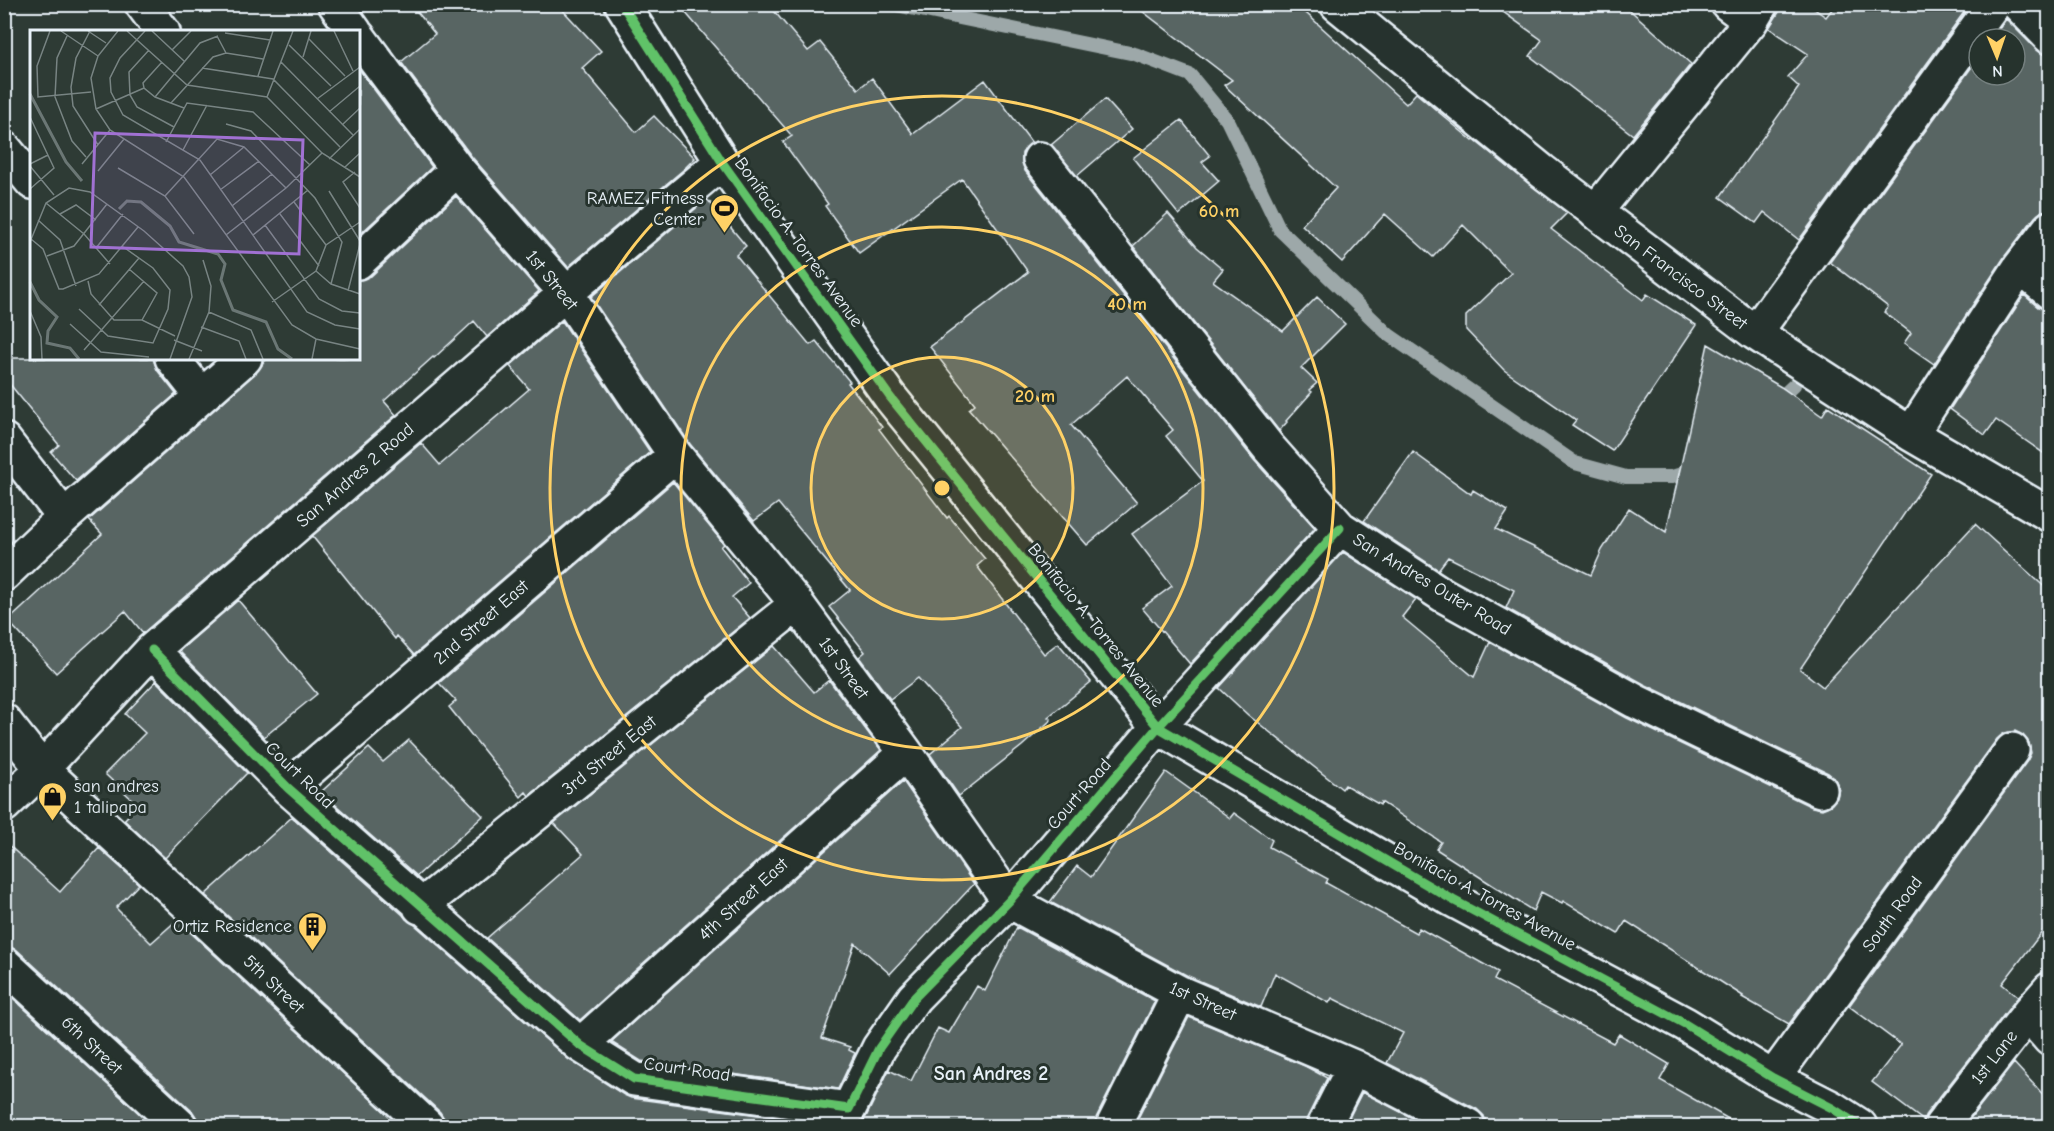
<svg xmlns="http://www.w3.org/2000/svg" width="2054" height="1131" font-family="'Comic Neue',sans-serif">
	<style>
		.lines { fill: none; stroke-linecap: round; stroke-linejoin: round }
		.stream { stroke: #9da8a9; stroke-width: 14 }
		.building { fill: #596563; stroke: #e8f1f8; stroke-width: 1.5 }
		.minor-casing { stroke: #e8f1f8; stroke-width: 38 }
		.minor { stroke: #26332d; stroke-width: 33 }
		.cycleway-casing { stroke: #26332d; stroke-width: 13 }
		.cycleway { stroke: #61c268; stroke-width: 9 }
		.ring { fill: none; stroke: #ffd166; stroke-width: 3 }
		.labels { text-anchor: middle; stroke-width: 6; stroke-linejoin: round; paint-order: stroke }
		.poi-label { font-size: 18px; fill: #e8f1f8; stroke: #26332d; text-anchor: end }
		.street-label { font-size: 18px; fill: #e8f1f8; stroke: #26332d }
		.neighbourhood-label { font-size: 20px; font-weight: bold; fill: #e8f1f8; stroke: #26332d }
		.inset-river { fill: none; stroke: #6b7775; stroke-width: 3 }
		.inset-road { fill: none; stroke: #788483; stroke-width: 1.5 }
		.view { fill: #a171d3; fill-opacity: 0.15; stroke: #a171d3; stroke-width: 3 }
		.inset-edge { fill: none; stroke: #e8f1f8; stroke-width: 3 }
		.centre { fill: #ffd166; stroke: #26332d; stroke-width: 3 }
		.ring-label { font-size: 18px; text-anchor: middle; font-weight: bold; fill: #ffd166; stroke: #26332d; stroke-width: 6; stroke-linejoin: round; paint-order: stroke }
	</style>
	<rect width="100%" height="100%" fill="#2e3b35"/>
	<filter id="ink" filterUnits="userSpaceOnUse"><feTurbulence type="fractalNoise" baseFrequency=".0167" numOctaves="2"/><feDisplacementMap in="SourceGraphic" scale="12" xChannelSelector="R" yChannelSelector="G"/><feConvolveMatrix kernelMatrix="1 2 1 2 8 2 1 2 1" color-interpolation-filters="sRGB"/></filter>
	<g filter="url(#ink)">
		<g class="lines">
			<path class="stream" d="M891,4L1135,54L1190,75L1227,120L1280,230L1389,335L1575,463L1626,477H1672L1695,470
				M1775,403L1794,385"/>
		</g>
		<path class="building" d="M411,4H557L601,51L582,68L636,132L654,116L695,158L683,170L568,267L472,157L401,62L435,34Z
			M678,4H768L808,51L820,42L858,89L872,78L913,134L985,80L1032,143L1022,153V162L1025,171L1254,460L1315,528L1190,664L1142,608L1172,586L1132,534L1203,481L1166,436L1173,430L1127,376L1071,425L1137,503L1087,545L969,409L975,404L930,347L1028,272L962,179L859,253L825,206L828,204L783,142L792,136Z
			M1133,4H1296L1406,104L1416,93L1473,141L1474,140L1567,213L1551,229L1643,300L1647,294L1696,325L1612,451L1572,425L1576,420L1504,370L1466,330V316L1511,273L1463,225L1433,257L1385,214L1342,262L1302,225L1336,188L1224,85L1232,80Z
			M1492,4H1623L1691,64L1633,135L1530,56L1542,40Z
			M1784,4H1807L1826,17L1836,4H1970L1799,240L1764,212L1756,223L1720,197L1799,87L1788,77L1808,54L1769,28Z
			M2006,19L2037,50L2044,55H2049V210L2042,211L2035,217L2005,256L1934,364L1904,343L1911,333L1884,312L1888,307L1830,262L1979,57V75H2015V39H1992Z
			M358,68L432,167L358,236Z
			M1105,99L1132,129L1077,176L1051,145Z
			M1181,120L1210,156L1202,162L1219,181L1179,215L1133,158Z
			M456,196L539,291L487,337L474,321L434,358L433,357L384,401L396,415L143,633L125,611L56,673L8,621L102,534L89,520L257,372L267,358H358V280L371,276Z
			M707,199L746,246L736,255L810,345L816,341L850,382L848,383L882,427L879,429L947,518L949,516L985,559L977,566L1044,654L1058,643L1091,682L1048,717L1051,720L1022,746L959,796L930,754L962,727L918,678L890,699L859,657L865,652L829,607L850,590L778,503L754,521L690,444L591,297Z
			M1168,213L1197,247L1223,269L1213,281L1283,331L1317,297L1345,324L1301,368L1317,383L1309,390L1312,392L1286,421L1287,422L1279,431L1133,246Z
			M2024,295L2038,307L2049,310V457L1996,420L1985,435L1950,409Z
			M562,321L650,452L414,655L397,636L395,639L312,536L421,443L440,465L529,389L510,366Z
			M1708,344L1781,387L1822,416L1828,406L1931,474L1800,669L1823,687L1975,524L2049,591V923L2002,984L2018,997L1926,1114L1924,1121L1872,1082L1901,1045L1849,1006L2027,761L2031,753L2029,743L2023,735L2015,731L2005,733L1997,739L1789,1024L1742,997L1743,996L1626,921L1618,934L1563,901L1562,903L1541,892L1533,911L1436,849L1441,842L1381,802L1380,805L1345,785L1342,789L1248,715L1219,688L1343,552L1416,599L1402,617L1474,677L1490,642L1627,718L1812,807L1822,809L1831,805L1837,798L1839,788L1835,779L1828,773L1644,684L1506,608L1514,590L1448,557L1438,570L1364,521L1413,452L1471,494L1473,490L1508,511L1496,529L1591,575L1602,550L1629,508L1666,532Z
			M4,358H153L157,370L176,394L76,481L51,452L59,445L4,377Z
			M673,482L724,544L721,547L749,583L732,597L750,618L529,796L526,792L521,797L449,707L456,701L439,683Z
			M238,600L317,694L264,737L179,651Z
			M774,646L814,692L829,680L881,750L580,1020L487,938L583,854L554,823Z
			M156,681L247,773L165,858L124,820L138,805L105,774L145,733L125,714Z
			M409,740L483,816L417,876L321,792L369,748L383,762Z
			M1166,772L1230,818L1234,813L1272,840L1269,847L1328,879L1326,883L1416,933L1419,928L1498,972L1494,980L1613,1043L1619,1034L1669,1064L1660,1080L1741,1126H1487L1484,1116L1477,1109L1387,1063L1403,1033L1332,998L1329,1003L1275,973L1261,1007L1188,976L1050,902L1077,866L1091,877Z
			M903,781L974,884L890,974L855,943L822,1038L850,1047L849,1050L855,1053L838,1089L641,1061L611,1042Z
			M292,817L403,915L406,919L415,925L568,1059L624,1095L631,1098L839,1126H445V1120L440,1112L205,895Z
			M4,841L60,892L99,848L139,884L116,908L151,943L177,920L400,1126H198V1120L193,1112L17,950L4,946Z
			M1017,927L1155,1001L1096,1118L1094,1126H853L858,1125L866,1117L889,1070L911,1081L938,1028L949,1033L977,986L985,991Z
			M4,990L153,1126H4Z
			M1189,1017L1305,1066L1327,1078L1307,1118L1305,1126H1134Z
			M2014,1063L2049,1101V1126H1964Z
			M1362,1092L1428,1126H1345Z"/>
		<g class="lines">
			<defs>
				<path id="minor" d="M142,4L163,32
					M335,4L355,32
					M622,4L722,162L890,397L1158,727L1453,900L1685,1024L1773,1078L1832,1108L1860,1126
					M1337,4L1542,171L1755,333L1911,434L2050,515
					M1728,4L1751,21
					M2018,4L2050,37
					M358,36L457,169L566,293L675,455L797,604L906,753L1009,901L1180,993L1354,1067L1468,1126
					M4,148L32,182
					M1040,159L1269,448L1340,528L1443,595L1635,701L1820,790
					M1595,212L1751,21L1761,4
					M358,262L457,169
					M2020,267L2050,292
					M1755,333L1994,4
					M172,358L201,395
					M1911,434L2020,267L2050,228
					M4,440L64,517
					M4,574L64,517L245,358
					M152,650L288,788L580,1045L634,1079L849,1109L879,1048L914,998L1009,901L1158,727L1340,528
					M4,721L42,769L427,1126
					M288,788L675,455
					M4,805L42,769L152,650L566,293L722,162
					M420,907L797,604
					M4,964L180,1126
					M2028,1014L2050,1039
					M580,1045L906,753
					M1773,1078L2012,750
					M1113,1126L1180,993
					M1324,1126L1354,1067
					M1941,1126L2028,1014L2050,989"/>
			</defs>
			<use href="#minor" class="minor-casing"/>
			<use href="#minor" class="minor"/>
			<defs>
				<path id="cycleway" d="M622,4L722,162L890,397L1158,727L1453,900L1685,1024L1773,1078L1832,1108L1860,1126
					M152,650L288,788L580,1045L634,1079L849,1109L879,1048L914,998L1009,901L1158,727L1340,528"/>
			</defs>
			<use href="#cycleway" class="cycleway-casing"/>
			<use href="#cycleway" class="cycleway"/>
		</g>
	</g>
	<circle cx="942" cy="488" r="131" fill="#ffd166" fill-opacity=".12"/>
	<g class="ring">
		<circle cx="942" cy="488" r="131"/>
		<circle cx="942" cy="488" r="261"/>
		<circle cx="942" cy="488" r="392"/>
	</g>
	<defs>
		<symbol id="stadium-pin" viewBox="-11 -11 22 30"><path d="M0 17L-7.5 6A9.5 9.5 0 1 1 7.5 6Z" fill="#ffd166" stroke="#26332d"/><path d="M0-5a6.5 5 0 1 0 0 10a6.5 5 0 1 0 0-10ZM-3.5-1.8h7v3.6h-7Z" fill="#111"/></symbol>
		<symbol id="shop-pin" viewBox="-11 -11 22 30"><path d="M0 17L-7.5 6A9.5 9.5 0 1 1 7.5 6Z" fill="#ffd166" stroke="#26332d"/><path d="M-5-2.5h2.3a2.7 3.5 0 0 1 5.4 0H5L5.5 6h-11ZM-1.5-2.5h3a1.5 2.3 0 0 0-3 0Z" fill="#111"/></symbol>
		<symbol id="building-pin" viewBox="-11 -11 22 30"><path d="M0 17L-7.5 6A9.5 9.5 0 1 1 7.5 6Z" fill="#ffd166" stroke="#26332d"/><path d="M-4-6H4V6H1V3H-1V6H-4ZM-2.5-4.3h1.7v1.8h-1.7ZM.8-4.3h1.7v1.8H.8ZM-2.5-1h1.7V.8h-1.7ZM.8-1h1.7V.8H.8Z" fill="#111"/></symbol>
	</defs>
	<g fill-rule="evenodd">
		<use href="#stadium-pin" x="708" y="192" width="33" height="45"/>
		<use href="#shop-pin" x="36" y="780" width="33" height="45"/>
		<use href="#building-pin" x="296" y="910" width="33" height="45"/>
	</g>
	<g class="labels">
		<g class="poi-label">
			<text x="704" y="204">RAMEZ Fitness<tspan x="704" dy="21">Center</tspan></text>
			<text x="74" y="792" text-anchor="start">san andres<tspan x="74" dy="21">1 talipapa</tspan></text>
			<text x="292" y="932">Ortiz Residence</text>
		</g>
		<g class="street-label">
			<text transform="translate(799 242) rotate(54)" y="6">Bonifacio A. Torres Avenue</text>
			<text transform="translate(1681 277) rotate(37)" y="6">San Francisco Street</text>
			<text transform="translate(552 280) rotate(51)" y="6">1st Street</text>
			<text transform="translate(355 475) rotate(-41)" y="6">San Andres 2 Road</text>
			<text transform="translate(1432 584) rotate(31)" y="6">San Andres Outer Road</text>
			<text transform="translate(481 622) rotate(-41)" y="6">2nd Street East</text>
			<text transform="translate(1096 625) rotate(51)" y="6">Bonifacio A. Torres Avenue</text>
			<text transform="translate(844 668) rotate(54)" y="6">1st Street</text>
			<text transform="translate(609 755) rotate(-39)" y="6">3rd Street East</text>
			<text transform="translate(300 775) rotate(44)" y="6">Court Road</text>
			<text transform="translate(1079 794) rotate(-49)" y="6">Court Road</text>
			<text transform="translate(1485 896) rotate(29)" y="6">Bonifacio A. Torres Avenue</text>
			<text transform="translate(743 899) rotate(-42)" y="6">4th Street East</text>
			<text transform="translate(1892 914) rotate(-54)" y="6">South Road</text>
			<text transform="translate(274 984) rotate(43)" y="6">5th Street</text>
			<text transform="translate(1203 1001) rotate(24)" y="6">1st Street</text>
			<text transform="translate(92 1045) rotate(43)" y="6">6th Street</text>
			<text transform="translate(1994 1057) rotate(-52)" y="6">1st Lane</text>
			<text transform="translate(687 1069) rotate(8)" y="6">Court Road</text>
		</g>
		<g class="neighbourhood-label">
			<text x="991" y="1080">San Andres 2</text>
		</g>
	</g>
	<g transform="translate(30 30)">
		<rect width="330" height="330" fill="#2e3b35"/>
		<path class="inset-river" d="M0,64L36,132L52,151M89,179L97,171L111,172L140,196L149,212L188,224L195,234L191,250L203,280L236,292L248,319L262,329M0,252L9,270L27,287L18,301L17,313L40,318L49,329"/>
		<path class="inset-road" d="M20,1L7,36L8,67L61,62M31,1L68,26M58,1L76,13M60,1L46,28L41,57L43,76L68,115M88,1L68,26L61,48L66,79L80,100L154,147L262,295L286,309L330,319M97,1L157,55L237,67L292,123L330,147M115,1L90,28L80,48L81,62L93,85L170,130L277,282L305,295L330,299M122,1L154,31M304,1L323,41M195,3L240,10M37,6L27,28L25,67L42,111L56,127M187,6L196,23M279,9L315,46M259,15L301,56M119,20L99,42L100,65L107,77L144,97M142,20L161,1M273,27L281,1M132,32L113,53L114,58L125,67L154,78M251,32L323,105M172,38L243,49L310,117M228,46L243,1M125,67L170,13L188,6M237,67L263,1M287,69L330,37M141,73L183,27L196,23L233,29M66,79L114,58M299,82L330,56M0,87L24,138L0,159M196,94L221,101L285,168L312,212L301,254M312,95L330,78M136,112L157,73L223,82L280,135M153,120L177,75M299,129L330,99M0,134L18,125M52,134L80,100M0,136L24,165M315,137L330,123M88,138L135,166L164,204M68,141L94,109M325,142L313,152L330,178M180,145L214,117M190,160L229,131M299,161L330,211M135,166L187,109L214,117L256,158M264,172L296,215M16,173L54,204L80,234M202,176L242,144M30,184L46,175L66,190M250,184L289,236M8,190L30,210L46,256M235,195L289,269L312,281L330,283M196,205L256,158L292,123M223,205L278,160M1,209L13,219L29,259H33L69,244L108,197M0,212L16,173L39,158L60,162L114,201L153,236L159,247L162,267L140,329M66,218L93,184M17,226L44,216L77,174M173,230L181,256L179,282M99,239L127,263L112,290M286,241L301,254L330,264M58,251L61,264L84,290H112L145,306M318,261L330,214M242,272L286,241L296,215L330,192M69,275L109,228M49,279L78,306L123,313L138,279L140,260L123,238L92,216M0,281L11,307L12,329M40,294L71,322L119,327M171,297L209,311L216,329M144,310L172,321M54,320L114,251M159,329L179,282L221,300L233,329M282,329L286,309"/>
		<path class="view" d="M65,103L273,110L269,224L61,217Z"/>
		<rect width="330" height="330" class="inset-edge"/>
	</g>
	<circle cx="942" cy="488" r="9" class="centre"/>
	<g class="ring-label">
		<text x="1219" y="217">60 m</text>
		<text x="1127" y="310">40 m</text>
		<text x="1035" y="402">20 m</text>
	</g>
	<rect width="2054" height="1131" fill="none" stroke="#26332d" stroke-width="24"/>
	<rect x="12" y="12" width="2030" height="1107" fill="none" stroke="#e8f1f8" stroke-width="2" filter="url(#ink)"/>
	<g transform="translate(1997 57) rotate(178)"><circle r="28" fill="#26332d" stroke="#747f7e" stroke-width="1.5"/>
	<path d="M0-4.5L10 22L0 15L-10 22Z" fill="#ffd166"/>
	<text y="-9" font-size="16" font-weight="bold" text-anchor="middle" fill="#e8f1f8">N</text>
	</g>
</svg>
